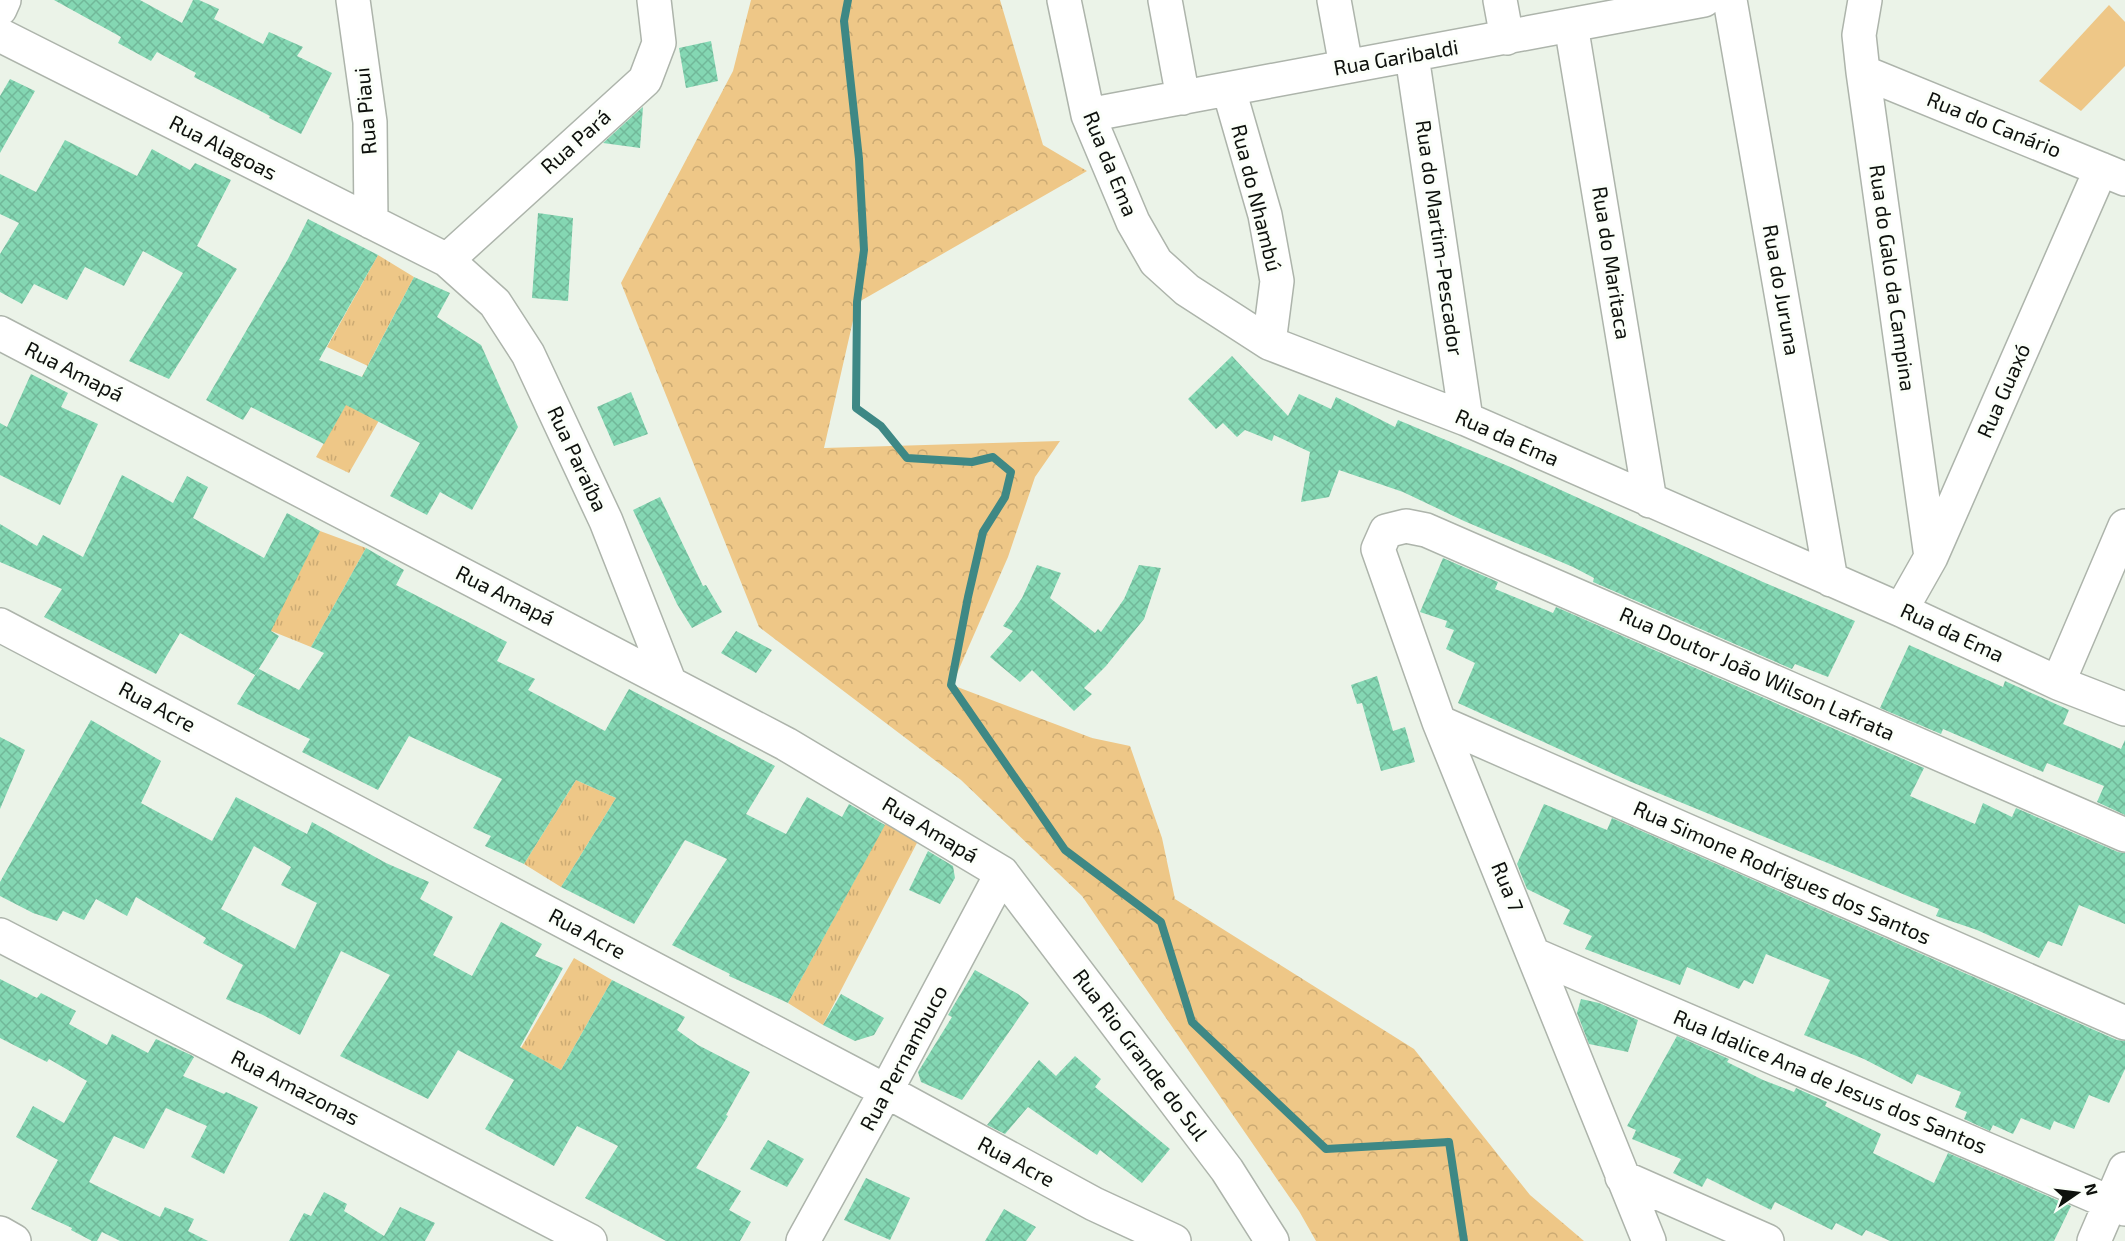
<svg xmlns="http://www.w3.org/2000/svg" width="2125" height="1241" font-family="'Exo 2',sans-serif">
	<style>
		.grass { fill: url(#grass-tufts) }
		.forest { fill: url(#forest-crowns) }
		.park { fill: #eec787 }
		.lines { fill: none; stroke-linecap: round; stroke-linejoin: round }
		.stream { stroke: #3e8885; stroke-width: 8 }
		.building { fill: url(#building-cross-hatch); fill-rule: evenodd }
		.minor-casing { stroke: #adb4ab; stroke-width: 36 }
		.minor { stroke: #fff; stroke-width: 33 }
		.labels { text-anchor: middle; stroke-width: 6; stroke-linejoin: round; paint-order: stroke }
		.street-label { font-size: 21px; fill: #0e110d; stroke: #fbfff9 }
	</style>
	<defs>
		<pattern id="grass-tufts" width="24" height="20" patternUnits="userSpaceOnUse" patternTransform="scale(1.5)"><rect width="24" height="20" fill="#eec787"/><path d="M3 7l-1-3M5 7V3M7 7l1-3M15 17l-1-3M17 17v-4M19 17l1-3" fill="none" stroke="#cbaa73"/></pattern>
		<pattern id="forest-crowns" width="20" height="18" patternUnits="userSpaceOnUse" patternTransform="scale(1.5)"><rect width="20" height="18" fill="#eec787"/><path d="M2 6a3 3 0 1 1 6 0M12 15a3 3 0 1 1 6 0" fill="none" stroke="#cbaa73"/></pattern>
		<pattern id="building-cross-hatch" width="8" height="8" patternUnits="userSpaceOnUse" patternTransform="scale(1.5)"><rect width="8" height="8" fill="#84d7b3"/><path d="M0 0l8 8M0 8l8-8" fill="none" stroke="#71b899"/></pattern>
	</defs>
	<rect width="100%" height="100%" fill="#ebf3e8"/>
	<path class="grass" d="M378,255L414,277L368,365L401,382L349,473L316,457L368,366L327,347Z
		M320,531L366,548L311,647L269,630Z
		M576,780L616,798L561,887L524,864Z
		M885,824L919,839L823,1025L788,1003Z
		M574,958L612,980L561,1070L521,1048Z"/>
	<path class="forest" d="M751,0H1000L1043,145L1087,171L857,303L824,448L1060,441L1035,477L1008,557L952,685L1092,738L1130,746L1162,838L1175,899L1414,1049L1530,1195L1584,1241H1316L1299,1211L1082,896L961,780L759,627L621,283L733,71Z"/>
	<path class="park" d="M2109,5L2125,22V66L2081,111L2039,81Z"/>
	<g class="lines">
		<path class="stream" d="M848,0L844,21L859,159L864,250L857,302L856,408L881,426L907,458L972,462L993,457L1011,472L1005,497L983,532L968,597L951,685L1065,850L1161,922L1192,1022L1326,1149L1449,1142L1464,1241"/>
	</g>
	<path class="building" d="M54,0H140L182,23L193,0H199L219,9L214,19L263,44L269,32L303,47L297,56L332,73L301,134L269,118L270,116L194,77L196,73L157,52L151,61L118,43L121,37Z
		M711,41L718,81L686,88L679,48Z
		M10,79L35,91L0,153V96Z
		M643,107L640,148L603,143L637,112Z
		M65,140L137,176L152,149L190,170L195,163L231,180L197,246L237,269L169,379L129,361L183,273L143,251L124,286L85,267L67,300L34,284L22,304L0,292V254L19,223L0,214V174L36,192Z
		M538,213L573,218L568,301L532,298Z
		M308,219L378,255L319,360L362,377L414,277L450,293L437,317L481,345L518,427L472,510L440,492L427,515L390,496L420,443L346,405L324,444L251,407L243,420L206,400L288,259Z
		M1232,356L1288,416L1299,394L1331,409L1336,397L1395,427L1398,420L1508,466L1763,582L1855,621L1828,677L1795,664L1792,669L1593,582L1594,578L1573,567L1464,521L1403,492L1339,470L1329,497L1301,502L1310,452L1274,435L1272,441L1245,430L1237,437L1223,423L1216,429L1188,399Z
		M31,374L68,393L61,407L98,424L60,505L0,475V423L7,427Z
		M631,392L648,434L614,446L597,407Z
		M122,475L173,503L187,476L208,487L193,518L264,558L287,513L320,531L271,631L279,636L255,675L180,633L156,674L44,617L62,589L0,562V524L37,546L43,535L83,557Z
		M660,497L703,586L706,585L722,612L692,628L677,604L633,510Z
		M366,548L404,570L396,585L507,642L497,661L535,679L528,690L605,731L629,689L775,766L746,814L786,834L807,797L842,817L849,804L885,825L788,1003L729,976L730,974L672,945L727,859L685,840L634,924L561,887L616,798L576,780L524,864L485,846L491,836L473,828L502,779L409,736L378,790L302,752L310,739L237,704L259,669L299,690L324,653L311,647Z
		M1443,558L1498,582L1495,589L1553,613L1556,607L1924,768L1910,796L1975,824L1983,803L2012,817L2016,808L2118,852L2125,853V924L2079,905L2062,946L2048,941L2039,958L1977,930L1936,916L1939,909L1629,781L1458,703L1475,663L1446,649L1454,630L1445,627L1447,621L1420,612Z
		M1037,565L1061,573L1050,598L1095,633L1098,629L1101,632L1124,599L1139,565L1161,568L1144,619L1106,666L1084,688L1092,694L1074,711L1032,670L1020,682L990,657L1013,631L1003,626L1022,598Z
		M736,631L772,650L756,673L721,653Z
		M1909,645L2003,687L2005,681L2069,710L2063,724L2121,749L2125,740V815L2097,802L2104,786L2047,763L2043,772L1943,729L1941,734L1880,708Z
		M1377,676L1393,731L1405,727L1415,762L1381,771L1362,703L1357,704L1351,685Z
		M91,720L161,761L141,803L212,841L236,797L307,834L312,822L386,863L429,882L420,899L453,917L433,955L472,976L501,922L542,944L535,956L563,968L520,1047L561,1070L612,980L685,1017L677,1030L698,1045L750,1072L726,1115L728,1116L696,1168L741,1191L729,1210L751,1222L740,1241H666L585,1198L618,1146L577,1126L554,1166L485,1129L514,1080L458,1050L428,1099L340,1056L390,975L341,951L300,1035L263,1015L226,999L243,965L203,943L206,938L136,897L127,916L96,899L84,920L63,911L57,921L33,913L0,896V882ZM254,846L291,867L281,885L317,903L295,949L221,909Z
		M0,737L25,750L0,809Z
		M1544,804L1607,830L1612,818L2117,1040L2125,1041V1069L2109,1103L2089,1095L2074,1129L2054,1121L2050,1130L2021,1118L2013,1134L1993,1125L1990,1131L1964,1119L1967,1112L1955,1107L1961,1092L1917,1074L1912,1084L1864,1059L1804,1035L1830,980L1766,954L1753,984L1744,980L1739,989L1687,967L1680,985L1585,949L1592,936L1563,924L1570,910L1527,889L1517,864Z
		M928,851L953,866L955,878L940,904L909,890Z
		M975,970L1018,994L1029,1003L962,1100L921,1082L918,1072L952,1017L948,1015Z
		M0,979L37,998L41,993L76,1011L69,1024L107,1045L112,1034L148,1053L156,1039L191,1055L194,1057L183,1076L224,1094L226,1092L258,1107L224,1174L191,1157L207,1126L166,1108L144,1149L114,1136L89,1182L160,1217L165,1207L194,1219L188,1231L208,1241H120L102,1232L97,1241H92L71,1230L72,1228L31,1209L58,1160L16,1137L33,1106L64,1123L87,1081L49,1059L47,1062L0,1038Z
		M841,994L884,1018L874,1035L855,1041L823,1025Z
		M1581,999L1599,1003L1638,1020L1628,1052L1589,1044L1577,1013Z
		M1677,1036L1729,1059L1727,1062L1763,1080L1794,1092L1796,1088L1827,1102L1825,1106L1881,1134L1873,1153L1934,1183L1948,1153L2071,1206L2054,1241H1890L1866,1230L1862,1236L1836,1223L1832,1230L1775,1202L1771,1210L1707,1178L1702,1187L1673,1173L1681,1159L1632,1139L1636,1130L1627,1126Z
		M1075,1056L1101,1079L1095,1087L1170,1149L1142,1183L1100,1150L1097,1155L1028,1107L1005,1134L987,1125L1039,1060L1056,1076Z
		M768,1140L804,1159L787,1187L750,1169Z
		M866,1178L910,1198L890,1240L844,1220Z
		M324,1192L347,1204L344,1211L384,1236L400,1207L435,1223L425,1241H289L304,1213L311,1216Z
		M1004,1209L1036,1227L1026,1241H985Z"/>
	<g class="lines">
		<defs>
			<path id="minor" d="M353,0L370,122L371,222
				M1064,0L1088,115L1133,222L1156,262L1187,290L1269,343L1466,419L1901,610L2058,683L2125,709
				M1165,0L1183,98
				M1334,0L1346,66
				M1500,0L1507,38
				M1730,0L1831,580
				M1865,0L1859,35L1863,72L1931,557
				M0,9L4,0
				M1571,25L1650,501
				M0,35L447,260L495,303L528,354L606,521L669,681
				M1412,56L1466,419
				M1863,72L2125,179
				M1229,90L1265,215L1277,281L1269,343
				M1088,115L1704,0
				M447,260L645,80L659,43L654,0
				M0,333L786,744L1002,873L1227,1170L1272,1241
				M1901,610L1931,557L2101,169
				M0,625L886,1091L1094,1204L1174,1241
				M2058,683L2125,526
				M1439,722L2125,1023
				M0,935L590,1241
				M1535,955L2125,1209
				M1622,1177L1767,1241
				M0,1233L14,1241
				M803,1241L886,1091L1002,873
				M1649,1241L1439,722L1378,549L1386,531L1406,526L1426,530L2125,835
				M2094,1241L2125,1169"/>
		</defs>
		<use href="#minor" class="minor-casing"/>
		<use href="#minor" class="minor"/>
	</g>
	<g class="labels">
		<g class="street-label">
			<text transform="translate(1396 58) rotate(-10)" y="7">Rua Garibaldi</text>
			<text transform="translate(366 111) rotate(-95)" y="7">Rua Piaui</text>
			<text transform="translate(1994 125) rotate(22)" y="7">Rua do Canário</text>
			<text transform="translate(576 142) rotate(-42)" y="7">Rua Pará</text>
			<text transform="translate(223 148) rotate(27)" y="7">Rua Alagoas</text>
			<text transform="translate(1110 164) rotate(68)" y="7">Rua da Ema</text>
			<text transform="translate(1256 198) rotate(76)" y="7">Rua do Nhambú</text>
			<text transform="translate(1439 238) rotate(82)" y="7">Rua do Martim-Pescador</text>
			<text transform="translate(1611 263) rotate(81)" y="7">Rua do Maritaca</text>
			<text transform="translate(1892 278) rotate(82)" y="7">Rua do Galo da Campina</text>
			<text transform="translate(1781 290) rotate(80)" y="7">Rua do Juruna</text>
			<text transform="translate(74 372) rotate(27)" y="7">Rua Amapá</text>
			<text transform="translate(2004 391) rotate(-66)" y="7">Rua Guaxó</text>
			<text transform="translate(1507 438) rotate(24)" y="7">Rua da Ema</text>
			<text transform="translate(577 459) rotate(65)" y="7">Rua Paraíba</text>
			<text transform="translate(505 596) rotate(27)" y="7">Rua Amapá</text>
			<text transform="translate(1952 633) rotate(25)" y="7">Rua da Ema</text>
			<text transform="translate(1757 674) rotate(24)" y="7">Rua Doutor João Wilson Lafrata</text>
			<text transform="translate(157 707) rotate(28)" y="7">Rua Acre</text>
			<text transform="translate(930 830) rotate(31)" y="7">Rua Amapá</text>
			<text transform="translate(1782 873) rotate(24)" y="7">Rua Simone Rodrigues dos Santos</text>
			<text transform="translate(1507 887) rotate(68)" y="7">Rua 7</text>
			<text transform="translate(587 934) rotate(28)" y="7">Rua Acre</text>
			<text transform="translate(1140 1055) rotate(53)" y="7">Rua Rio Grande do Sul</text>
			<text transform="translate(904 1058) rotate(-62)" y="7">Rua Pernambuco</text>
			<text transform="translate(1830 1082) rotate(23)" y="7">Rua Idalice Ana de Jesus dos Santos</text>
			<text transform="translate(295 1088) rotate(27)" y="7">Rua Amazonas</text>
			<text transform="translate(1016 1162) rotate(28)" y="7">Rua Acre</text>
		</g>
	</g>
	<g transform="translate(2077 1193) rotate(76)" stroke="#fbfff9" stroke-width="4.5" paint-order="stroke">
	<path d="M0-4.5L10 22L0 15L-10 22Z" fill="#0e110d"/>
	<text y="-9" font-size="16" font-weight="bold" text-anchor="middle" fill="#0e110d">N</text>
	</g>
</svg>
